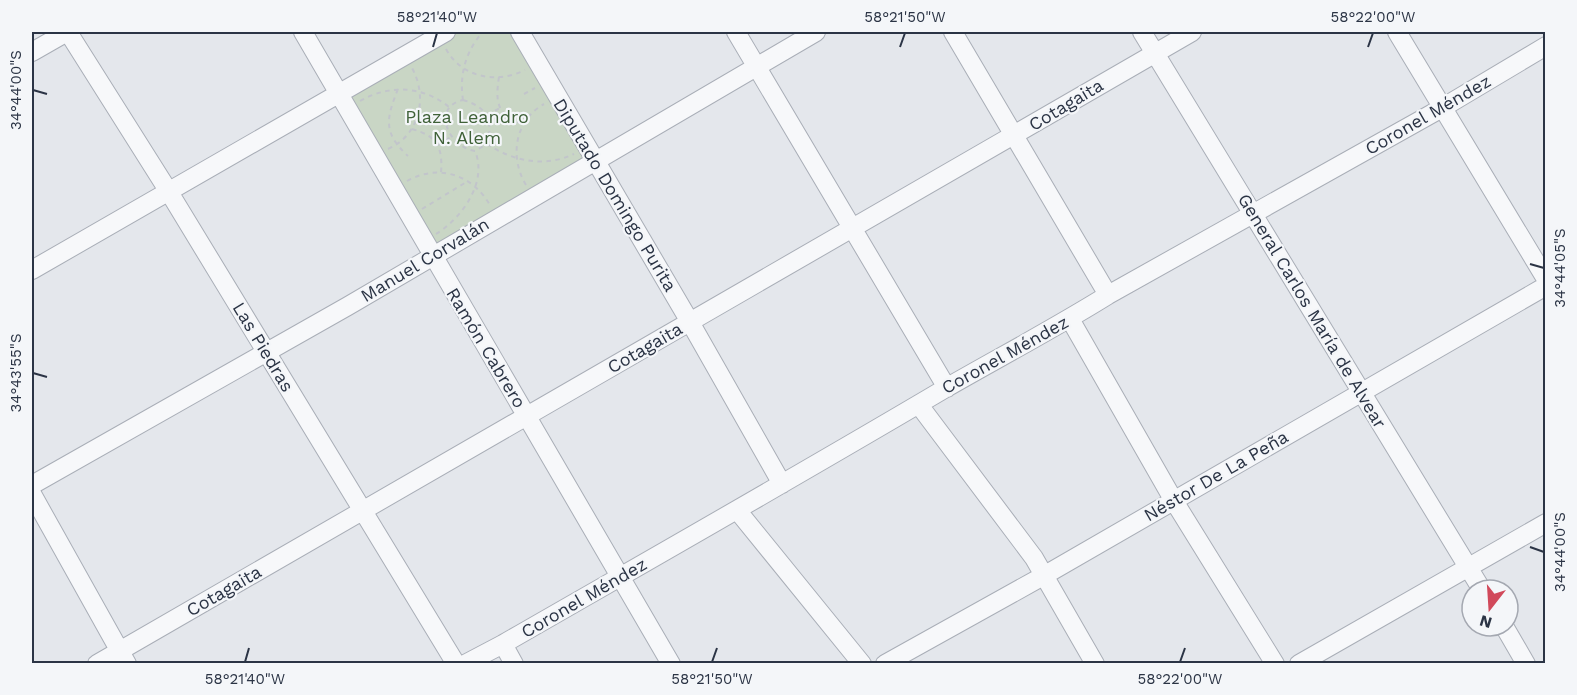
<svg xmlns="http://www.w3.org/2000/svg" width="1577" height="695" font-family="'Work Sans',sans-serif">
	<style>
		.green { fill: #c9d6c5 }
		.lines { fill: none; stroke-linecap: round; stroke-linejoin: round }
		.minor-casing { stroke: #a9aeb7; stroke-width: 20 }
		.path { stroke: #c2c5cb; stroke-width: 2; stroke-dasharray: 4.5 4.5; stroke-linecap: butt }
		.minor { stroke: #f7f8fa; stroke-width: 18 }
		.ticks { fill: none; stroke: #2b3445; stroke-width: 2 }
		.labels { text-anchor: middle; stroke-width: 4.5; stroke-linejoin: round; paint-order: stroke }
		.street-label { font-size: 18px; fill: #2b3445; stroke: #f4f6f9 }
		.park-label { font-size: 18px; fill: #3f6138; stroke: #f4f6f9 }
		.neatline { fill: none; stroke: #2b3445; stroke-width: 2 }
		.ticks-label { font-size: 15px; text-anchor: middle; fill: #2b3445 }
	</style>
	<rect width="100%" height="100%" fill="#e4e7ec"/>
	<path class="green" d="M446,32H520L594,160L432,256L338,92Z"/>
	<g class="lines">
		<defs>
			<path id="minor" d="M68,32L169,192L456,664
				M303,32L671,664
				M520,32L690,322L782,484
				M736,32L947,388
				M953,32L1108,295
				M1142,32L1482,590
				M1397,32L1546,279
				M32,52L67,32
				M32,270L446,32
				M1070,319L1174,501L1275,664
				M919,405L1034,558L1095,664
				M32,485L348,306L816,32
				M32,494L127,664
				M737,510L862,664
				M1504,626L1526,664
				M503,644L514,664
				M97,664L1192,32
				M465,664L503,644C651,559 799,475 946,388C1000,357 1055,328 1108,295L1442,108L1546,46
				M885,664L1045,575L1546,286
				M1299,664L1546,523"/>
		</defs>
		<use href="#minor" class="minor-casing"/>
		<path class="path" d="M446,49C462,78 497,84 525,70
			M499,77C495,102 497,116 523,124
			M398,89C386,119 383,133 408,156
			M524,94L535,88
			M463,100C487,107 494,120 487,144L475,151C448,147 431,107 463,100Z
			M463,100C459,75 466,50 483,32
			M360,101C390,84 423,86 449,107
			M487,115L500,108
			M412,129C437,136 443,147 441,173
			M487,144C513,161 544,168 574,154
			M438,145L451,137
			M388,149C420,135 428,97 412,68
			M407,181C439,163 474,175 491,207
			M526,185C509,157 515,120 544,104
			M422,209L468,181
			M436,234C462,218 488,182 475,151"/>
		<use href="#minor" class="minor"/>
	</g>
	<path class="ticks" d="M433,47L437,33M900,47L905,33M1368,47L1373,33M33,90L47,94M1530,264L1544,268M33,373L47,377M1530,547L1544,552M245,662L249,648M712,662L717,648M1180,662L1185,648"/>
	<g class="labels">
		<g class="street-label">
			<text transform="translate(1066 105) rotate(-31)" y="6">Cotagaita</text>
			<text transform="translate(1428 115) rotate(-30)" y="6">Coronel Méndez</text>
			<text transform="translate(615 195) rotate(59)" y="6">Diputado Domingo Purita</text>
			<text transform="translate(425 260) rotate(-31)" y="6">Manuel Corvalán</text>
			<text transform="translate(1312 311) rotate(59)" y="6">General Carlos María de Alvear</text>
			<text transform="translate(263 347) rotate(59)" y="6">Las Piedras</text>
			<text transform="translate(486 348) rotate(59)" y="6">Ramón Cabrero</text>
			<text transform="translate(645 348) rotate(-30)" y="6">Cotagaita</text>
			<text transform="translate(1005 355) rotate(-29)" y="6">Coronel Méndez</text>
			<text transform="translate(1216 476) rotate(-30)" y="6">Néstor De La Peña</text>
			<text transform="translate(224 591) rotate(-30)" y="6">Cotagaita</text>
			<text transform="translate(584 598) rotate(-30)" y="6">Coronel Méndez</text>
		</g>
		<g class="park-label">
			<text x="467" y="123">Plaza Leandro<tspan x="467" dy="21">N. Alem</tspan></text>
		</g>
	</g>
	<rect width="1577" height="695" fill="none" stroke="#f4f6f9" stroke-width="66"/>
	<g transform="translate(1490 608) rotate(197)"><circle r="28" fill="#f4f6f9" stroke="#a4a8b1" stroke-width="1.5"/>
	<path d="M0-4.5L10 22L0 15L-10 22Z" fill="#d1495b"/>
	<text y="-9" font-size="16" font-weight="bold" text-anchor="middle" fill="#2b3445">N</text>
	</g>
	<rect x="33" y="33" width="1511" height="629" class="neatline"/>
	<g class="ticks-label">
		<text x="437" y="22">58°21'40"W</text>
		<text x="905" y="22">58°21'50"W</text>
		<text x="1373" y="22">58°22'00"W</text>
		<text transform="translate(16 90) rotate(-90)" y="5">34°44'00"S</text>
		<text transform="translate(1560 268) rotate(-90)" y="5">34°44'05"S</text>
		<text transform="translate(16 373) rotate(-90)" y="5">34°43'55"S</text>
		<text transform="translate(1560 552) rotate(-90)" y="5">34°44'00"S</text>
		<text x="245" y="684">58°21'40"W</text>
		<text x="712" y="684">58°21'50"W</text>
		<text x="1180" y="684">58°22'00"W</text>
	</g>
</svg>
